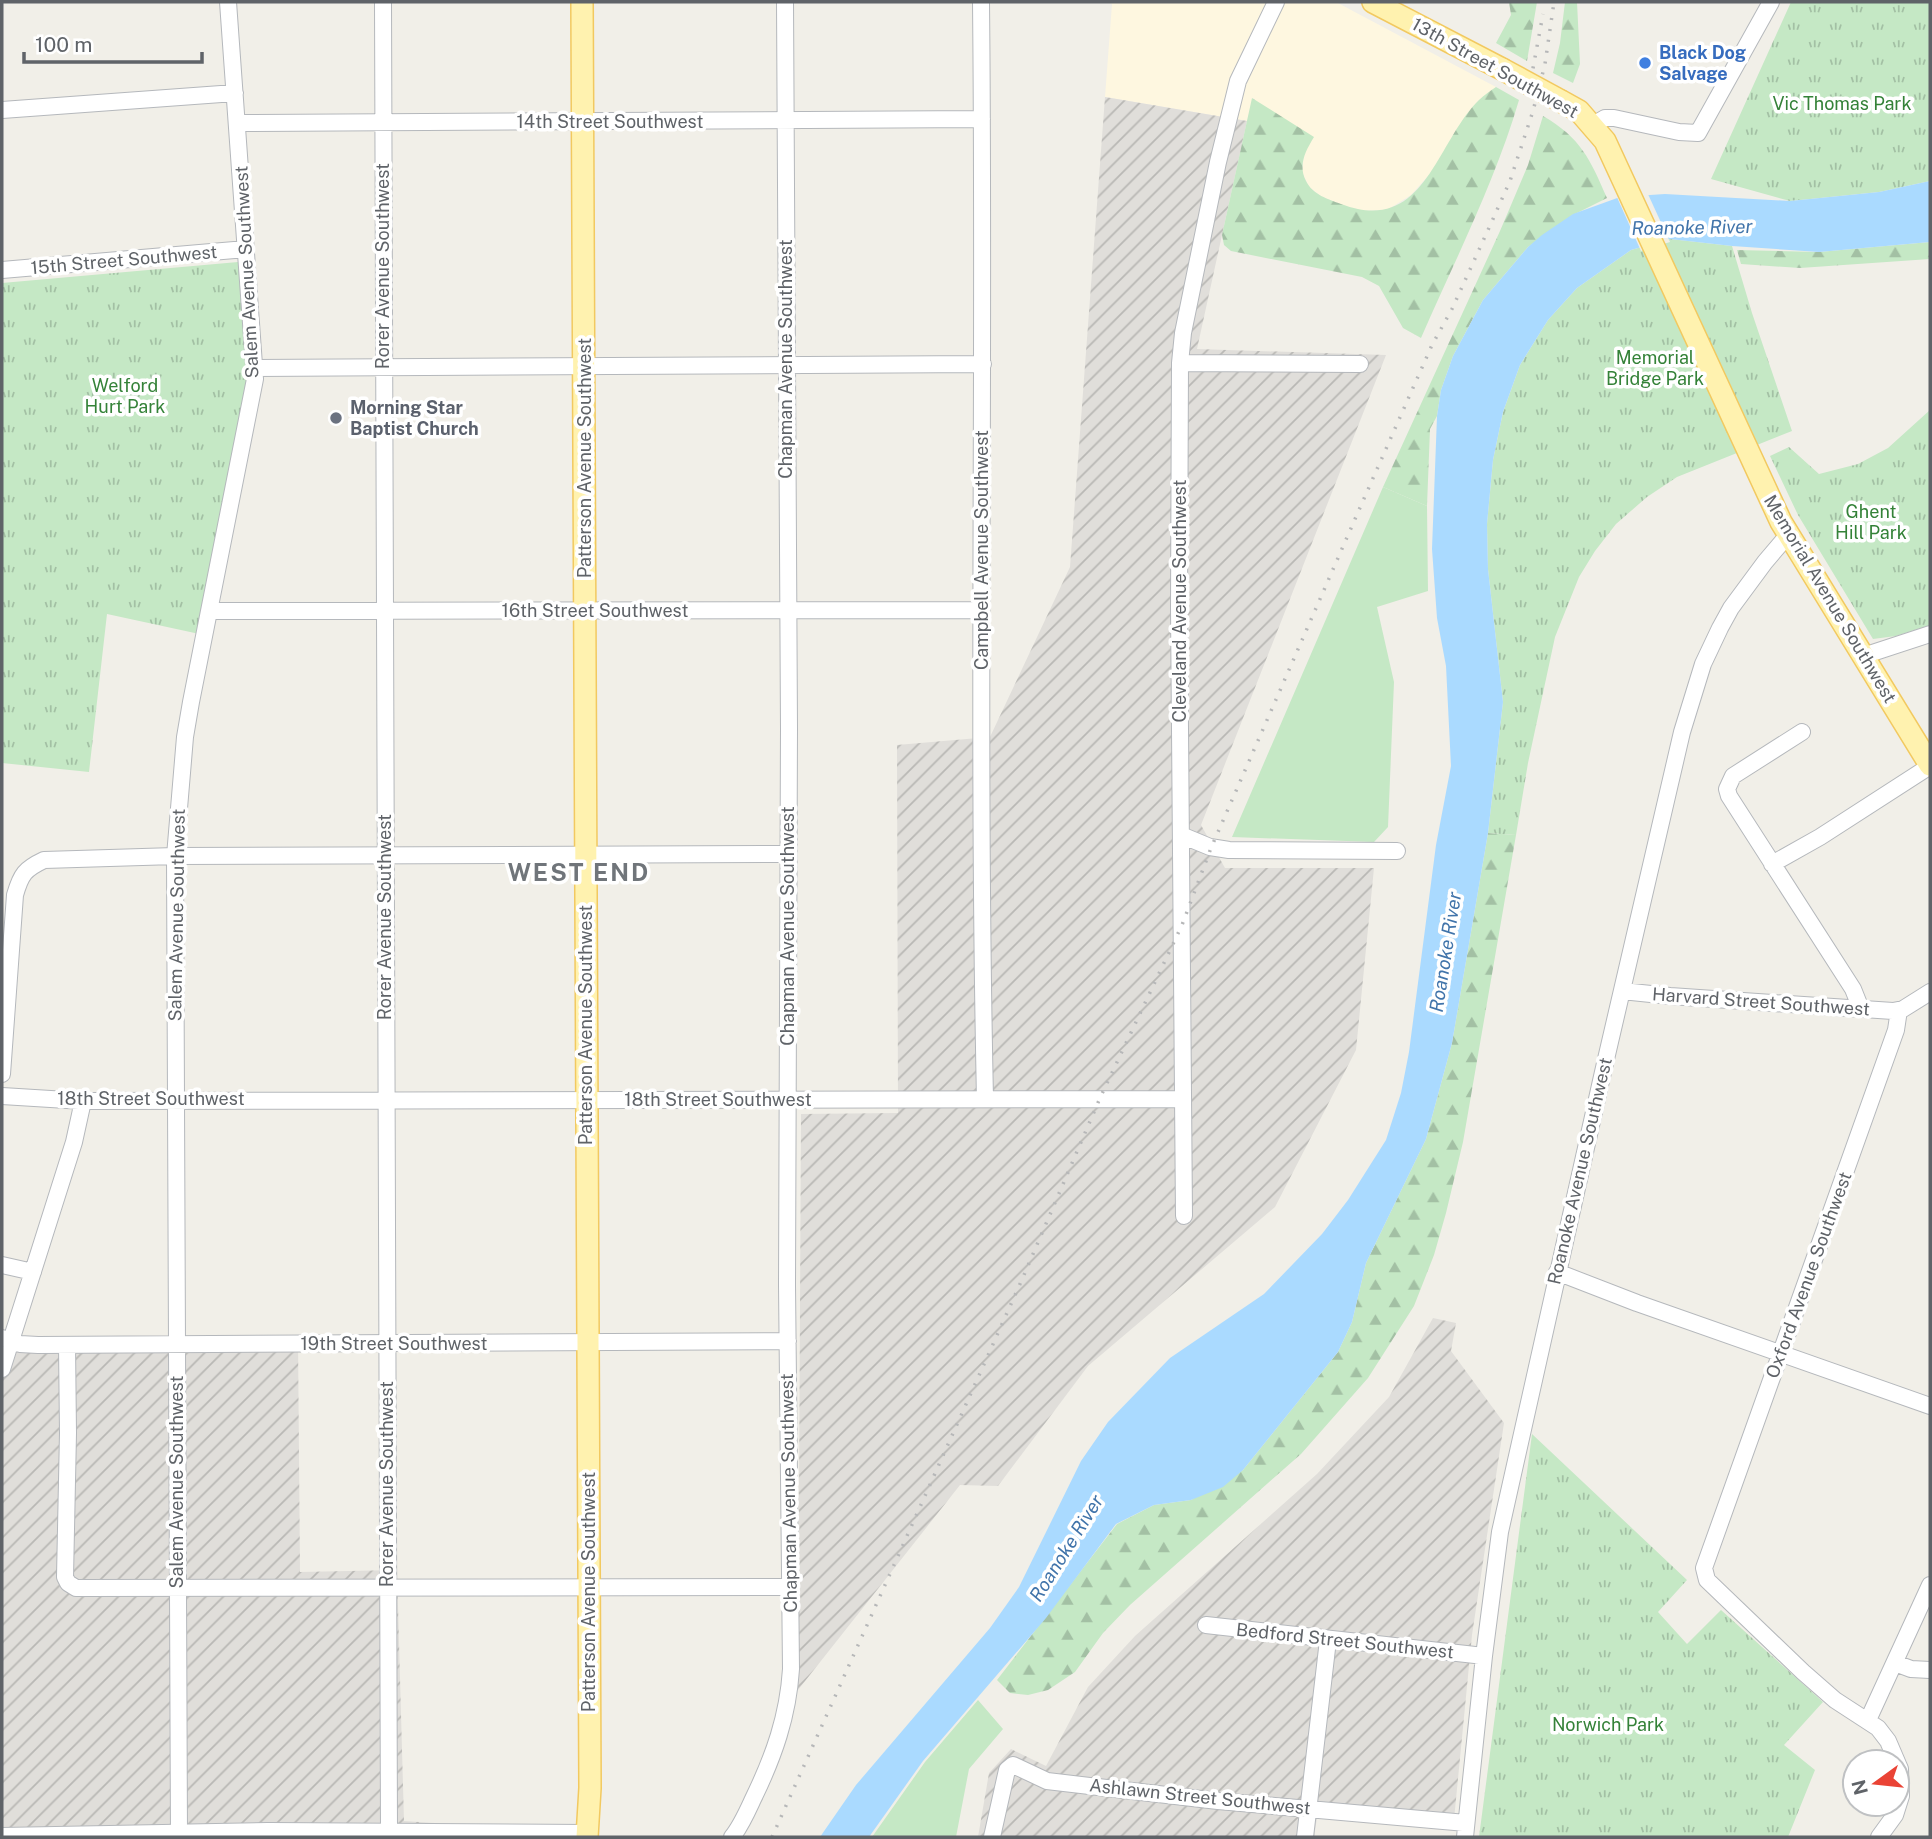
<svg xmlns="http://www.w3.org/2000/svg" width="1932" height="1839" font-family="'Public Sans',sans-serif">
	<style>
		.commercial { fill: #fef7e0 }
		.industrial { fill: url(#industrial-furrows) }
		.grass { fill: #c5e8c5 }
		.forest { fill: url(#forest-firs) }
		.park { fill: url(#park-tufts) }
		.water { fill: #aadaff }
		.pier { fill: #f1efe8 }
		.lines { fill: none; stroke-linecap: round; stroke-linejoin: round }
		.minor-casing { stroke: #b5b8bc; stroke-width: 18 }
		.major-casing { stroke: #f2c960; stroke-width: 24 }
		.minor { stroke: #fff; stroke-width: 16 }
		.major { stroke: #fff2af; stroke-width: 21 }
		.rail { stroke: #b6b7b8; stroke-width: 3.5; stroke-dasharray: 2 9; stroke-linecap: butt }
		.major-bridge-casing { stroke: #f2c960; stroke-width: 24; stroke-linecap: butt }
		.major-bridge { stroke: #fff2af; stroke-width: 21 }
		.shop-dot { fill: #3f7fe0; stroke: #fff; stroke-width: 2.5 }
		.worship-dot { fill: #6b7280; stroke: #fff; stroke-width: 2.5 }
		.labels { text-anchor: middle; stroke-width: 7; stroke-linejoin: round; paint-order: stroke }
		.shop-label { font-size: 18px; font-weight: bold; fill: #366cbe; stroke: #fff; text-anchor: start }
		.street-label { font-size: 18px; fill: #5f6368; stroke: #fff }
		.park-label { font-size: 18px; fill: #348238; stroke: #fff }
		.worship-label { font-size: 18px; font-weight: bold; fill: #5b616d; stroke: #fff; text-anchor: start }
		.water-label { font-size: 19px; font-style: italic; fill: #4174aa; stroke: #fff }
		.district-label { font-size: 24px; font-weight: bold; letter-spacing: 2px; fill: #70757a; stroke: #fff }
	</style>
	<defs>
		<pattern id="industrial-furrows" width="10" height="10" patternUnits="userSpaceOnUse" patternTransform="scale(1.75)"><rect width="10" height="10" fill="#e0deda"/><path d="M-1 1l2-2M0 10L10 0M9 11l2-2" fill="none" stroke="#b9b8b5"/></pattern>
		<pattern id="forest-firs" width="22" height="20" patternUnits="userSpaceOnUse" patternTransform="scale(1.75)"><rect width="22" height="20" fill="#c5e8c5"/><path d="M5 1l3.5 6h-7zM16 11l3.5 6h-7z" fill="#a3c0a4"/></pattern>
		<pattern id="park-tufts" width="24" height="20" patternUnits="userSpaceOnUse" patternTransform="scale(1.75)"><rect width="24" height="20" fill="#c5e8c5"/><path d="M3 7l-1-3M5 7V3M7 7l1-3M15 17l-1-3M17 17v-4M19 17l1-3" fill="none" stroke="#a3c0a4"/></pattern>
	</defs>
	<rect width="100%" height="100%" fill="#f1efe8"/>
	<path class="commercial" d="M1108,2H1336L1496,87L1478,101L1455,132L1436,167L1411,195L1387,210L1358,211L1322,197L1309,187L1302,172L1304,154L1253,98L1247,121L1105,97L1112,4Z"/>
	<path class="industrial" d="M1105,97L1247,121L1197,349L1386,355L1201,825L1225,868H1374L1356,1050L1275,1207L1088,1366L998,1486L960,1485L798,1690L801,1114L898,1113L897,745L990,737L1070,567Z
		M1433,1318L1456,1323L1451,1351L1504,1423L1472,1635L1453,1830L1317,1818L1314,1837H978L989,1773L1011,1749L1046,1766L1088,1687L1135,1636L1317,1474L1389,1397Z
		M2,1332L27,1339H298L300,1572L397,1570L404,1821L588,1833L2,1837Z"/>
	<path class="grass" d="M1383,487L1427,506L1428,591L1377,607L1394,682L1388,827L1374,842L1232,837Z
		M978,1700L1003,1729L969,1769L956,1837H872L925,1762Z"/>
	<path class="forest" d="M1509,2H1537L1527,61L1496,43L1511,15Z
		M1565,2H1577L1580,64L1573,83L1553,73L1560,43Z
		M1496,87L1519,100C1495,182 1455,260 1421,338L1403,328L1379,286L1362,277L1231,251L1224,245L1222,235L1252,98L1314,137C1305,152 1298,165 1306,181C1313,195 1328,199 1341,204C1425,236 1435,143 1479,100C1484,95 1490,91 1496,87Z
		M1543,116C1581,138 1590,159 1607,198L1573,215L1528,247L1483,300L1453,356L1441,390L1437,416L1430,429L1427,506L1383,487L1500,231L1528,165Z
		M1930,242V259L1800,268L1741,264L1737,250L1819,252Z
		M1488,833L1516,835L1463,1142L1446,1213L1434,1255L1414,1306L1368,1378L1301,1454L1130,1605L1103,1633L1075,1672L1048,1690L1028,1695L1010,1693L997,1680L1117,1524L1154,1505L1191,1500L1243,1470L1338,1352L1352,1322L1366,1263L1426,1139L1452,1043Z"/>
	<path class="park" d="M1791,2H1930V181L1879,192L1790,201L1711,179Z
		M1670,239L1732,246L1752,313L1792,431L1677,477L1647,497L1616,524L1595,551L1579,577L1555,637L1528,763L1516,835L1488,833L1503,702L1488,569L1487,524L1493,460L1503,412L1520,365L1548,320L1577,288L1631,250Z
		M238,262L255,368L204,635L107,614L89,772L2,763V283Z
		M1930,410V625L1896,636L1873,639L1798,515L1770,456L1789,447L1819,474L1858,464L1888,448Z
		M1532,1434L1687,1580L1658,1612L1687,1644L1721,1610L1823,1702L1784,1745L1815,1770L1788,1837H1479Z"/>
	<path class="water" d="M1930,181V242L1819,252L1732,246L1670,239L1631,250L1577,288L1548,320L1520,365L1503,412L1493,460L1487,524L1488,569L1503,702L1488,833L1452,1043L1426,1139L1366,1263L1352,1322L1338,1352L1243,1470L1223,1487L1191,1500L1154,1505L1116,1524L1046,1618L923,1761L869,1837H820L856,1785L990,1628L1019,1587L1081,1461L1108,1422L1170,1358L1264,1294L1322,1234L1348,1200L1386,1140L1401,1093L1409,1052L1436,845L1451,766L1446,666L1437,618L1432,549L1437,416L1441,390L1453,356L1483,300L1528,247L1542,235L1573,214L1620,197L1665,194L1790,201L1879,192Z"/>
	<path class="pier" d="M1647,192L1670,242L1641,251L1616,195Z"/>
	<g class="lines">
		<defs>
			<path id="minor" d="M383,2L389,1832
				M981,2C985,368 977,733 985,1099
				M2,110L235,93
				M238,123L982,119
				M1593,125L1605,118H1614L1679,132L1698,133L1771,2
				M2,270L246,249
				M1180,363L1360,364
				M255,368L983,364
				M209,611L981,610
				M1863,656L1930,634
				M1802,732L1733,776L1727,789L1729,796L1853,989L1861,1009
				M1181,835L1210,847L1229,850L1397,851
				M1772,864L1820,837L1930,766
				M1622,991L1670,996L1893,1011L1903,1009L1930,992
				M2,1074L15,895C21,874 25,869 44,860L175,856L787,854
				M2,1096L83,1101L1183,1099
				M1184,1216L1179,608L1180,363L1183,333L1218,162L1238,81L1276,2
				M2,1265L33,1272
				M1557,1272L1637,1303L1930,1406
				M2,1338L20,1344L38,1345L788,1341
				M67,1345L68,1433L65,1577L68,1583L76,1588L790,1587
				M2,1369L74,1142L83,1101
				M1206,1625L1484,1656
				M1895,1663L1911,1669L1930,1670
				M1868,1720L1930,1585
				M2,1836L268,1831L588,1833
				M179,1837L175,856L185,737L191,702L255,379L228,2
				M732,1837C741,1826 747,1812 753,1799C774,1756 788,1716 791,1669L787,1285L789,728L785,2
				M992,1837L1007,1770L1013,1765L1047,1781L1218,1801L1466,1823
				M1305,1837L1328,1640
				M1465,1837L1484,1656L1500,1532L1603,1072L1682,732L1703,664L1720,628L1731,608L1765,562L1788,535
				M1879,1837L1895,1815L1901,1796L1900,1769L1888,1741L1878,1728L1835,1700L1803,1672L1707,1580L1704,1568L1896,1030L1899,1010"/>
			<path id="major" d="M582,2L590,1788L587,1837
				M1373,2L1502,69
				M1561,101L1579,111L1605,141L1781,522L1930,765"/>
		</defs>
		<use href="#minor" class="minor-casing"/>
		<use href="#major" class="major-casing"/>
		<use href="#minor" class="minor"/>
		<use href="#major" class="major"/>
		<path class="rail" d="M1529,90L1543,14
			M772,1837L1024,1275L1100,1098L1182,925L1211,848L1366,494L1432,345L1452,309L1493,219L1510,181L1533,111L1545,64L1554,2"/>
		<defs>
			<path id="major-bridge" d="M1502,69L1561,101"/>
		</defs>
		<use href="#major-bridge" class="major-bridge-casing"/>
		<use href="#major-bridge" class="major-bridge"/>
	</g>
	<circle class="shop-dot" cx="1645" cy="63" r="7"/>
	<circle class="worship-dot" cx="336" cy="418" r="7"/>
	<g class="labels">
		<g class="shop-label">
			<text x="1659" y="59">Black Dog<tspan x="1659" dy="21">Salvage</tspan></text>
		</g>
		<g class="street-label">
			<text transform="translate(1495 68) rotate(29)" y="6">13th Street Southwest</text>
			<text x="610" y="128">14th Street Southwest</text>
			<text transform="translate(124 260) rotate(-5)" y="6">15th Street Southwest</text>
			<text transform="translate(383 266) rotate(-90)" y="6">Rorer Avenue Southwest</text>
			<text transform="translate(247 272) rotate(-93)" y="6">Salem Avenue Southwest</text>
			<text transform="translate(786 359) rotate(-90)" y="6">Chapman Avenue Southwest</text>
			<text transform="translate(585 458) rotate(-90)" y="6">Patterson Avenue Southwest</text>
			<text transform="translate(982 550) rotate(-90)" y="6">Campbell Avenue Southwest</text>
			<text transform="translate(1830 599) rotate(59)" y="6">Memorial Avenue Southwest</text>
			<text transform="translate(1180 601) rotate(-90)" y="6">Cleveland Avenue Southwest</text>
			<text x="595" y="617">16th Street Southwest</text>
			<text transform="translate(177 915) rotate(-89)" y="6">Salem Avenue Southwest</text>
			<text transform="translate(385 917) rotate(-90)" y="6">Rorer Avenue Southwest</text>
			<text transform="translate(788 926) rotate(-90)" y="6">Chapman Avenue Southwest</text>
			<text transform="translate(1761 1002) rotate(4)" y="6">Harvard Street Southwest</text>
			<text transform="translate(586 1025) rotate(-90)" y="6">Patterson Avenue Southwest</text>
			<text x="151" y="1105">18th Street Southwest</text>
			<text x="718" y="1106">18th Street Southwest</text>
			<text transform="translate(1580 1171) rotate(-77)" y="6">Roanoke Avenue Southwest</text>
			<text transform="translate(1809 1275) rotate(-70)" y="6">Oxford Avenue Southwest</text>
			<text x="394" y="1350">19th Street Southwest</text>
			<text transform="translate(177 1482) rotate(-90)" y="6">Salem Avenue Southwest</text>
			<text transform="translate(387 1484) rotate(-90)" y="6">Rorer Avenue Southwest</text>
			<text transform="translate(789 1493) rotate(-91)" y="6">Chapman Avenue Southwest</text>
			<text transform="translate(589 1592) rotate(-90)" y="6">Patterson Avenue Southwest</text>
			<text transform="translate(1345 1641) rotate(6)" y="6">Bedford Street Southwest</text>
			<text transform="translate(1200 1797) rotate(6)" y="6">Ashlawn Street Southwest</text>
		</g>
		<g class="park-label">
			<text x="1842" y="110">Vic Thomas Park</text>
			<text x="1655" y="364">Memorial<tspan x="1655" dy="21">Bridge Park</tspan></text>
			<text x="125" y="392">Welford<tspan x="125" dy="21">Hurt Park</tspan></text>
			<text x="1871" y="518">Ghent<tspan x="1871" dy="21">Hill Park</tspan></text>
			<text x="1608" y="1731">Norwich Park</text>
		</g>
		<g class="worship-label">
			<text x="350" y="414">Morning Star<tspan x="350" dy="21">Baptist Church</tspan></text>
		</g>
		<g class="water-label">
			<text transform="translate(1692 227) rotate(-1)" y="7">Roanoke River</text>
			<text transform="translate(1445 952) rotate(-81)" y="7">Roanoke River</text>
			<text transform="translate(1066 1548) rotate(-58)" y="7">Roanoke River</text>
		</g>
		<g class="district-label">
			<text x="579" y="881">WEST END</text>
		</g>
	</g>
	<rect width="1932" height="1839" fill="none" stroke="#5f6368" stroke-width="7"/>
	<g transform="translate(1876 1783) rotate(255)"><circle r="33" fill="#ffffff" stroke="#bfc1c3" stroke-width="2"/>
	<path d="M0-5L12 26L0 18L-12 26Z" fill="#ea4335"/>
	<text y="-10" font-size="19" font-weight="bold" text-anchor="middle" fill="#5f6368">N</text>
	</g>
	<path d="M24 52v10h178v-10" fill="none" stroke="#5f6368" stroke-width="3.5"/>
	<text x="35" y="52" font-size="21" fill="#5f6368" stroke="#ffffff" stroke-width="5" paint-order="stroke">100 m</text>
</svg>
